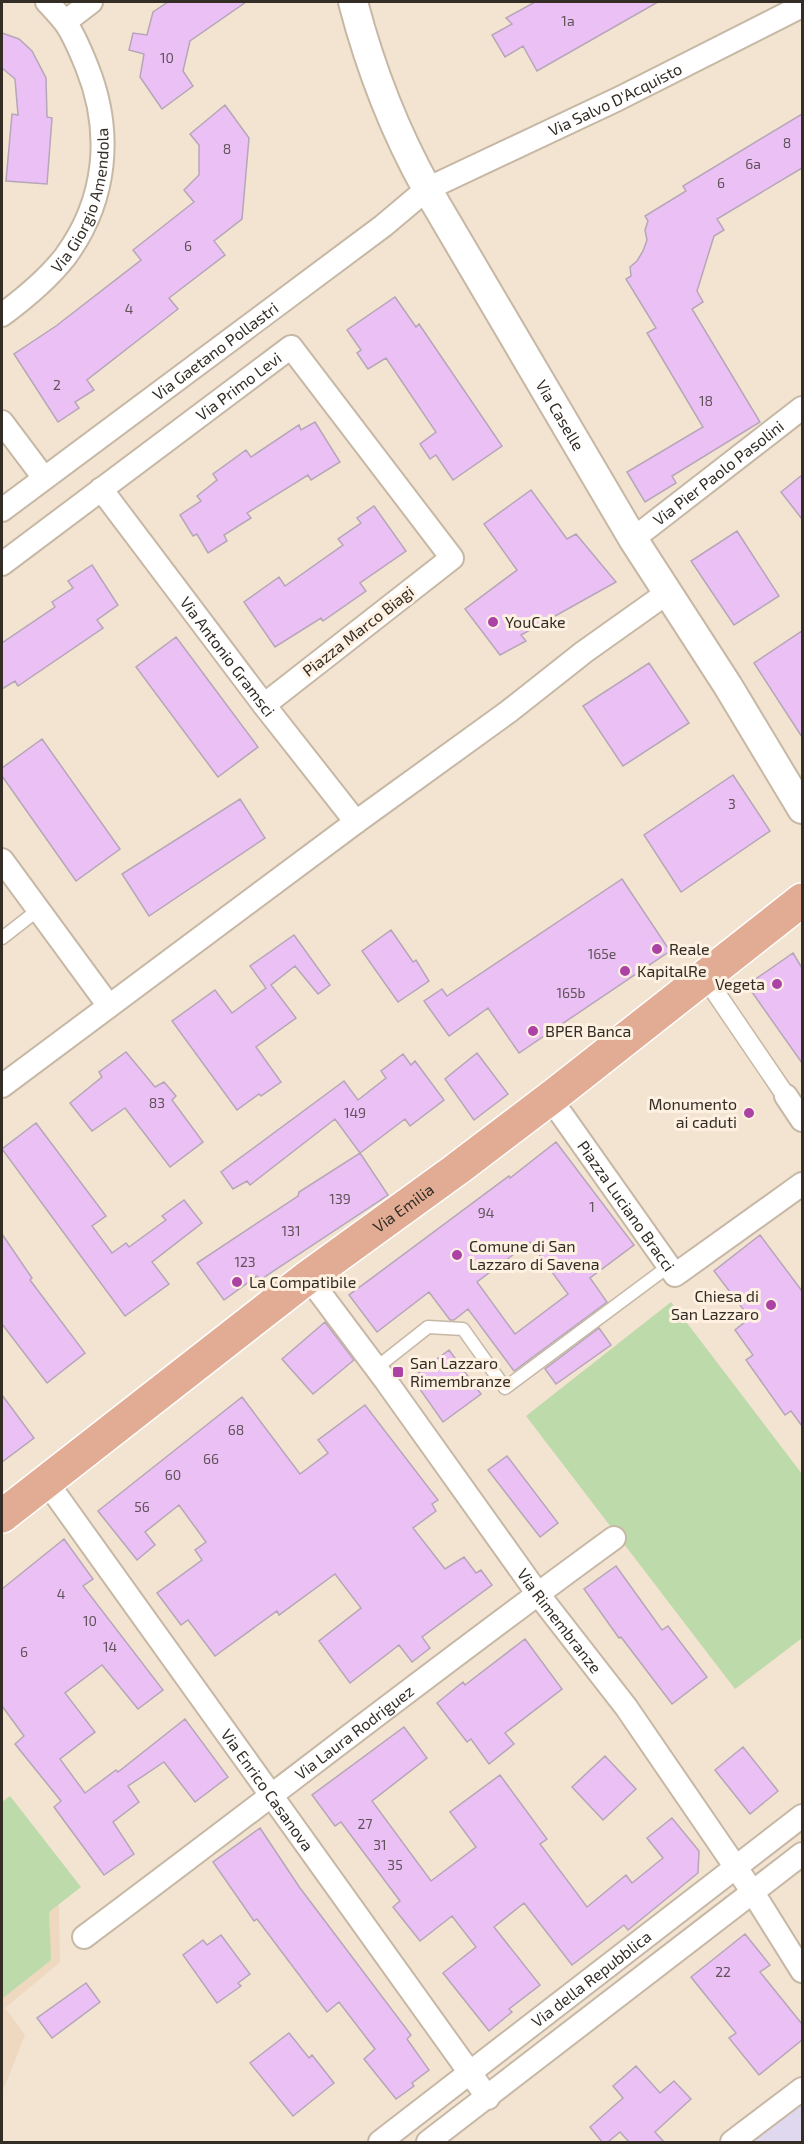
<svg xmlns="http://www.w3.org/2000/svg" width="804" height="2144" font-family="'Exo 2',sans-serif">
	<style>
		.built { fill: #eed8c0 }
		.education { fill: #dfd8ee }
		.green { fill: #bcdaaa }
		.building { fill: #ebc1f5; stroke: #b5a6b8; stroke-width: 1.5; fill-rule: evenodd }
		.lines { fill: none; stroke-linecap: round; stroke-linejoin: round }
		.service-casing { stroke: #c7b8a6; stroke-width: 15 }
		.pedestrian-casing { stroke: #c7b8a6; stroke-width: 21 }
		.minor-casing { stroke: #c7b8a6; stroke-width: 26 }
		.tertiary-casing { stroke: #c7b8a6; stroke-width: 32 }
		.primary-casing { stroke: #fff; stroke-width: 36 }
		.service { stroke: #fff; stroke-width: 12 }
		.pedestrian { stroke: #fff; stroke-width: 18 }
		.minor { stroke: #fff; stroke-width: 22 }
		.tertiary { stroke: #fff; stroke-width: 28 }
		.primary { stroke: #e2ac94; stroke-width: 33 }
		.poi-dot { fill: #ab42a4; stroke: #fef1e2; stroke-width: 2 }
		.labels { text-anchor: middle; stroke-width: 6; stroke-linejoin: round; paint-order: stroke }
		.number-label { font-size: 14px; fill: #61525a }
		.street-label { font-size: 16px; fill: #332d26; stroke: #fef1e2 }
		.poi-label { font-size: 16px; fill: #332d26; stroke: #fef1e2; text-anchor: start }
	</style>
	<rect width="100%" height="100%" fill="#f3e3d1"/>
	<path class="built" d="M2,1825L59,1906L60,1962L5,2008L25,2035L2,2093Z"/>
	<path class="education" d="M802,2082V2142H718Z"/>
	<path class="green" d="M671,1302L802,1474V1638L735,1689L526,1416Z
		M10,1796L81,1887L49,1912L51,1960L3,1998L2,1995V1802Z"/>
	<path class="building" d="M168,2H246L190,41L183,71L193,86L162,109L140,77L144,54L129,50L133,33L147,35L153,12Z
		M535,2H658L537,71L523,46L505,57L492,35L512,24L506,18Z
		M2,33L19,39L32,51L46,78L47,117L52,118L47,184L6,181L12,114L18,115L15,79L2,68Z
		M225,105L249,138L242,219L214,241L225,255L169,298L178,309L87,380L94,390L75,402L79,408L58,422L14,354L56,326L141,260L133,250L194,202L184,190L199,175V145L190,134Z
		M802,114V168L717,219L724,230L714,236L697,291L703,302L692,309L760,422L672,476L676,483L645,502L627,472L703,427L647,333L656,328L626,279L631,276L630,267L637,261L643,251L647,240L645,230L648,221L645,216L686,191L683,186Z
		M395,297L416,327L419,324L502,446L453,480L436,455L430,459L420,444L436,432L386,358L368,369L357,353L361,350L347,330Z
		M315,422L340,462L311,480L308,475L247,513L251,518L224,535L227,541L208,553L197,534L193,536L180,515L201,501L197,496L217,480L213,474L246,450L251,457L299,425L301,430Z
		M802,475V519L781,492Z
		M531,490L567,539L576,534L616,582L521,635L526,641L500,655L465,609L517,570L484,524Z
		M374,506L406,551L360,583L366,591L323,621L321,618L275,647L244,602L279,577L285,586L343,545L338,539L361,523L357,518Z
		M737,531L779,596L734,625L691,561Z
		M92,565L118,605L97,620L103,628L18,686L15,681L2,689V643L55,607L52,602L73,588L68,581Z
		M802,631V737L754,663Z
		M176,637L258,747L218,777L136,667Z
		M649,663L689,723L623,766L583,706Z
		M42,739L120,849L76,881L2,776V768Z
		M733,775L770,831L681,892L644,835Z
		M240,799L265,838L149,916L122,874Z
		M622,879L670,951L519,1053L488,1008L449,1036L424,1001L442,989L447,996Z
		M391,930L413,962L416,960L429,981L398,1002L362,951Z
		M294,935L330,985L318,994L295,966L271,985L296,1018L256,1047L281,1082L261,1096L259,1094L237,1110L172,1021L215,990L232,1013L266,988L250,966Z
		M793,953L802,968V1063L747,985Z
		M126,1052L155,1087L164,1082L176,1096L172,1100L203,1142L170,1167L125,1108L92,1131L70,1103L102,1077L99,1072Z
		M477,1053L508,1094L474,1120L445,1079Z
		M403,1054L411,1065L415,1061L444,1100L410,1126L405,1119L360,1153L335,1119L250,1185L247,1181L233,1189L221,1172L344,1081L358,1100L386,1078L381,1071Z
		M36,1123L106,1216L92,1226L112,1253L126,1243L129,1247L166,1220L162,1216L184,1200L202,1223L152,1262L169,1284L125,1316L2,1149Z
		M556,1142L634,1245L590,1278L607,1302L514,1371L468,1309L454,1320H450L429,1292L377,1332L349,1295L509,1176L510,1178ZM530,1242L568,1294L515,1334L477,1282Z
		M360,1153L388,1195L260,1280L257,1276L224,1300L197,1263L298,1196L299,1192Z
		M2,1234L32,1278L30,1280L85,1353L47,1383L2,1324Z
		M760,1235L802,1291V1426L791,1411L785,1415L746,1360L753,1355L735,1330L750,1318L714,1271Z
		M325,1322L354,1360L313,1394L282,1359Z
		M599,1328L611,1345L556,1384L545,1369Z
		M449,1350L481,1394L443,1422L412,1378Z
		M2,1395L34,1438L2,1462Z
		M242,1397L300,1474L328,1453L318,1440L365,1405L438,1500L432,1504L436,1511L413,1528L445,1569L464,1557L476,1573L481,1570L492,1585L422,1637L430,1648L412,1662L399,1645L350,1683L319,1641L361,1608L335,1574L279,1615L277,1611L215,1656L188,1620L181,1625L157,1593L202,1560L195,1550L206,1542L179,1505L145,1532L155,1545L137,1560L98,1511Z
		M507,1456L558,1523L540,1537L488,1470Z
		M64,1539L93,1579L83,1586L163,1690L138,1709L102,1665L65,1693L95,1732L60,1759L85,1793L116,1770L118,1772L185,1719L228,1777L195,1802L164,1762L128,1786L139,1802L113,1822L134,1854L104,1875L54,1807L61,1801L15,1744L24,1736L2,1706V1589Z
		M616,1566L662,1630L668,1626L707,1677L672,1704L621,1637L619,1638L584,1589Z
		M525,1639L562,1689L505,1733L514,1744L489,1764L471,1739L467,1742L437,1703L463,1682L465,1685Z
		M404,1727L427,1758L372,1801L431,1881L476,1847L450,1812L500,1775L547,1839L540,1844L587,1907L626,1875L632,1883L663,1858L647,1838L672,1818L699,1851L698,1873L628,1930L624,1925L572,1965L524,1903L494,1927L540,1985L509,2009L512,2012L489,2031L443,1973L476,1947L452,1916L420,1941L393,1907L400,1901L341,1822L335,1826L312,1795Z
		M743,1747L778,1791L750,1814L715,1770Z
		M605,1756L636,1789L603,1820L572,1787Z
		M260,1828L300,1888L411,2035L407,2039L429,2070L412,2083L414,2086L396,2099L364,2059L375,2049L339,2002L327,2012L257,1919L254,1921L213,1862Z
		M745,1934L770,1965L760,1972L802,2024V2040L759,2075L729,2038L736,2033L691,1977Z
		M221,1935L250,1974L238,1983L241,1986L217,2003L183,1955L203,1940L207,1945Z
		M86,1983L100,2002L52,2038L37,2018Z
		M289,2033L309,2058L312,2055L334,2083L293,2116L250,2063Z
		M636,2066L660,2093L674,2081L691,2099L655,2132L664,2142H629L620,2132L608,2142H602L590,2127L623,2098L613,2086Z"/>
	<g class="lines">
		<defs>
			<path id="service" d="M2,938L38,910
				M376,1368L428,1327L463,1329L505,1388L669,1266"/>
			<path id="pedestrian" d="M705,977L786,1096"/>
			<g id="minor">
				<path d="M65,22L91,2"/>
				<path id="s1" d="M2,315C25,298 47,280 65,257C107,200 113,132 87,67C81,52 74,35 65,22C59,15 53,8 47,2"/>
				<path d="M2,422L44,478"/>
				<path id="s2" d="M101,489L264,705L356,822"/>
				<path id="s3" d="M2,510L383,226L427,189L618,99L802,6"/>
				<path id="s4" d="M633,539L802,408"/>
				<path id="s5" d="M2,564L291,347L452,558L264,705"/>
				<path d="M2,860L109,1006"/>
				<path d="M2,1086L356,822L508,712L584,652L667,593"/>
				<path d="M786,1096L802,1120"/>
				<path id="s6" d="M550,1098L675,1275L802,1184"/>
				<path id="s7" d="M308,1277L386,1381L538,1594L626,1707L752,1891L802,1971"/>
				<path id="s8" d="M46,1481L488,2098"/>
				<path id="s9" d="M84,1937C261,1805 435,1668 614,1538"/>
				<path id="s10" d="M380,2142L802,1816"/>
				<path d="M428,2142L802,1854"/>
				<path d="M732,2142L802,2089"/>
			</g>
			<g id="tertiary">
				<path id="s11" d="M353,2C370,67 394,130 427,189L633,539L728,686L802,809"/>
			</g>
			<g id="primary">
				<path id="s12" d="M2,1516L308,1277L457,1169L557,1093L802,900"/>
			</g>
		</defs>
		<use href="#service" class="service-casing"/>
		<use href="#pedestrian" class="pedestrian-casing"/>
		<use href="#minor" class="minor-casing"/>
		<use href="#tertiary" class="tertiary-casing"/>
		<use href="#primary" class="primary-casing"/>
		<use href="#service" class="service"/>
		<use href="#pedestrian" class="pedestrian"/>
		<use href="#minor" class="minor"/>
		<use href="#tertiary" class="tertiary"/>
		<use href="#primary" class="primary"/>
	</g>
	<g class="poi-dot">
		<circle cx="493" cy="622" r="6"/>
		<circle cx="657" cy="949" r="6"/>
		<circle cx="625" cy="971" r="6"/>
		<circle cx="777" cy="984" r="6"/>
		<circle cx="533" cy="1031" r="6"/>
		<circle cx="749" cy="1113" r="6"/>
		<circle cx="457" cy="1255" r="6"/>
		<circle cx="237" cy="1282" r="6"/>
		<circle cx="771" cy="1305" r="6"/>
		<rect x="392" y="1366" width="12" height="12" rx="3"/>
	</g>
	<g class="labels">
		<g class="number-label">
			<text x="568" y="26">1a</text>
			<text x="167" y="63">10</text>
			<text x="787" y="148">8</text>
			<text x="227" y="154">8</text>
			<text x="753" y="169">6a</text>
			<text x="721" y="188">6</text>
			<text x="188" y="251">6</text>
			<text x="129" y="314">4</text>
			<text x="57" y="390">2</text>
			<text x="706" y="406">18</text>
			<text x="732" y="809">3</text>
			<text x="602" y="959">165e</text>
			<text x="571" y="998">165b</text>
			<text x="157" y="1108">83</text>
			<text x="355" y="1118">149</text>
			<text x="340" y="1204">139</text>
			<text x="592" y="1212">1</text>
			<text x="486" y="1218">94</text>
			<text x="291" y="1236">131</text>
			<text x="245" y="1267">123</text>
			<text x="236" y="1435">68</text>
			<text x="211" y="1464">66</text>
			<text x="173" y="1480">60</text>
			<text x="142" y="1512">56</text>
			<text x="61" y="1599">4</text>
			<text x="90" y="1626">10</text>
			<text x="110" y="1652">14</text>
			<text x="24" y="1657">6</text>
			<text x="365" y="1829">27</text>
			<text x="380" y="1850">31</text>
			<text x="395" y="1870">35</text>
			<text x="723" y="1977">22</text>
		</g>
		<g class="street-label">
			<text dy="6" stroke="none"><textPath href="#s3" startOffset="741">Via Salvo D'Acquisto</textPath></text>
			<text dy="6" stroke="none"><textPath href="#s1" startOffset="146">Via Giorgio Amendola</textPath></text>
			<text dy="6" stroke="none"><textPath href="#s3" startOffset="266">Via Gaetano Pollastri</textPath></text>
			<text dy="6" stroke="none"><textPath href="#s5" startOffset="296">Via Primo Levi</textPath></text>
			<text dy="6" stroke="none"><textPath href="#s11" startOffset="464">Via Caselle</textPath></text>
			<text dy="6" stroke="none"><textPath href="#s4" startOffset="108">Via Pier Paolo Pasolini</textPath></text>
			<text transform="translate(358 631) rotate(-38)" y="6">Piazza Marco Biagi</text>
			<text dy="6" stroke="none"><textPath href="#s2" startOffset="210">Via Antonio Gramsci</textPath></text>
			<text dy="6" stroke="none"><textPath href="#s6" startOffset="132">Piazza Luciano Bracci</textPath></text>
			<text dy="6" stroke="none"><textPath href="#s12" startOffset="506">Via Emilia</textPath></text>
			<text dy="6" stroke="none"><textPath href="#s7" startOffset="426">Via Rimembranze</textPath></text>
			<text dy="6" stroke="none"><textPath href="#s9" startOffset="339">Via Laura Rodriguez</textPath></text>
			<text dy="6" stroke="none"><textPath href="#s8" startOffset="380">Via Enrico Casanova</textPath></text>
			<text dy="6" stroke="none"><textPath href="#s10" startOffset="267">Via della Repubblica</textPath></text>
		</g>
		<g class="poi-label">
			<text x="505" y="628">YouCake</text>
			<text x="669" y="955">Reale</text>
			<text x="637" y="977">KapitalRe</text>
			<text x="765" y="990" text-anchor="end">Vegeta</text>
			<text x="545" y="1037">BPER Banca</text>
			<text x="737" y="1110" text-anchor="end">Monumento<tspan x="737" dy="18">ai caduti</tspan></text>
			<text x="469" y="1252">Comune di San<tspan x="469" dy="18">Lazzaro di Savena</tspan></text>
			<text x="249" y="1288">La Compatibile</text>
			<text x="759" y="1302" text-anchor="end">Chiesa di<tspan x="759" dy="18">San Lazzaro</tspan></text>
			<text x="410" y="1369">San Lazzaro<tspan x="410" dy="18">Rimembranze</tspan></text>
		</g>
	</g>
	<rect width="804" height="2144" fill="none" stroke="#332d26" stroke-width="6"/>
</svg>
